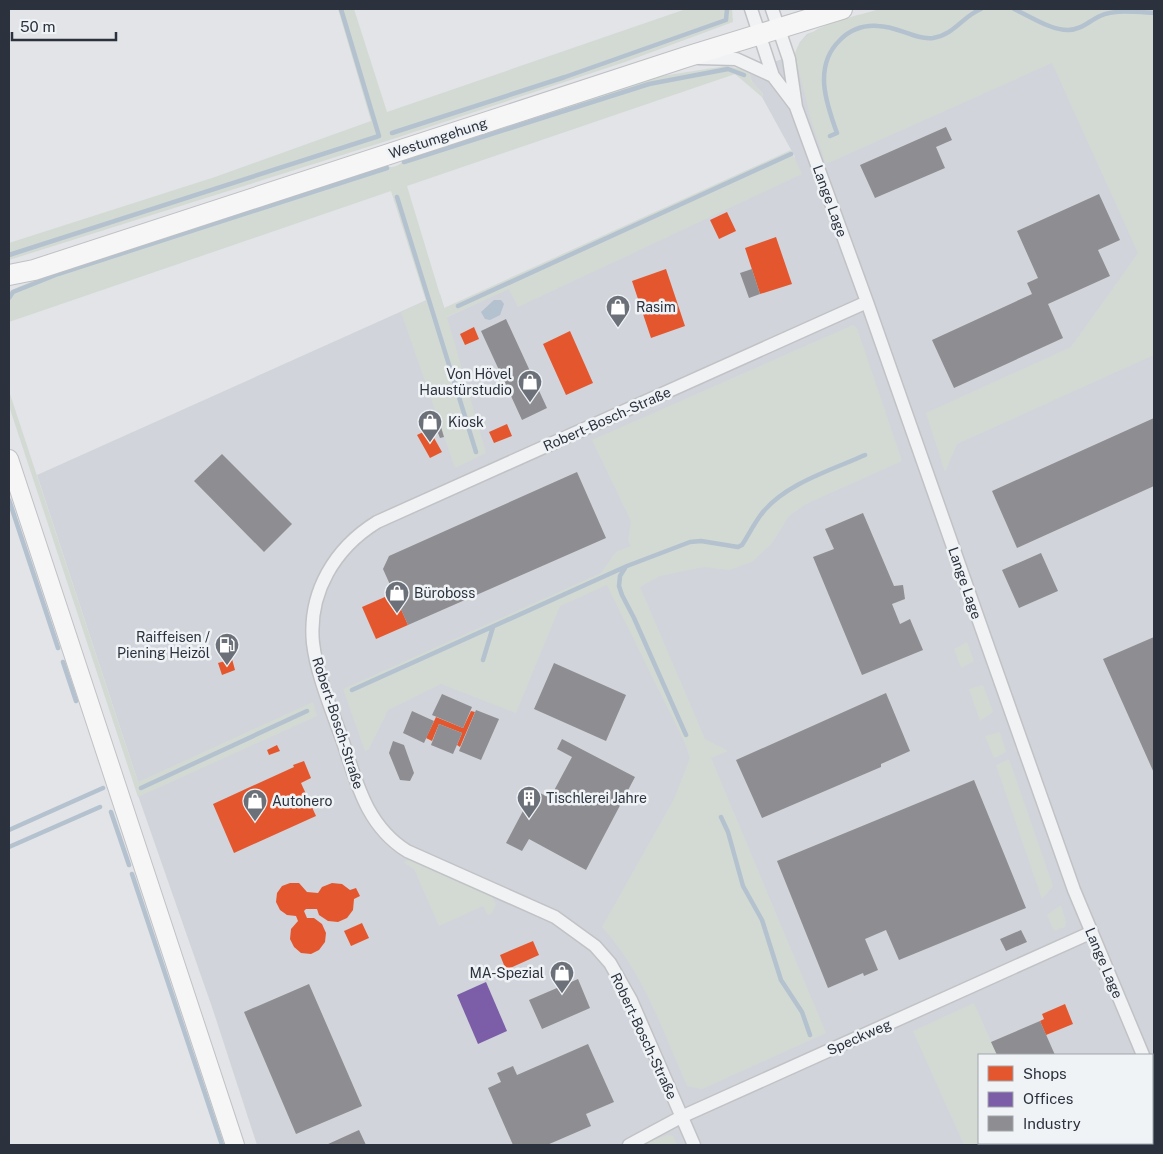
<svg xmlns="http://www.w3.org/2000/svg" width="1163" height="1154" font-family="'Public Sans',sans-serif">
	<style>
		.built { fill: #d1d4da; fill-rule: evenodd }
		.green { fill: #d3dad3 }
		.water { fill: #b4c1ce }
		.shops { fill: #e4572e }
		.offices { fill: #7b5ea7 }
		.industry { fill: #8d8d92 }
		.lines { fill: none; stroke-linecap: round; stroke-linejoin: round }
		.stream { stroke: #b4c1ce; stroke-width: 4.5 }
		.street-casing { stroke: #c1c2c5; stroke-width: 15 }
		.secondary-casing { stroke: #c1c2c5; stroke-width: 20 }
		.primary-casing { stroke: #bfc1c4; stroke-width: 22 }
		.street { stroke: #f1f2f4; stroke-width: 12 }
		.secondary { stroke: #f6f6f6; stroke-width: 18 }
		.primary { stroke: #f6f6f6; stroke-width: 20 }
		.labels { text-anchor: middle; stroke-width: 5; stroke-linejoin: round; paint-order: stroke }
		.street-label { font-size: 14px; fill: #2b323e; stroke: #f0f3f6 }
		.poi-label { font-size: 14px; fill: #2b323e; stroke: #f0f3f6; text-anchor: start }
	</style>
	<rect width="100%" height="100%" fill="#e2e4e7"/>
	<path class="built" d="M880,9H1154V1145H257L213,1010L134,784L138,782L37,475L440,294L447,317L795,157L762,97L763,94L752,82L748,70L795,55L800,42L807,34ZM979,1055H1152V1143H979Z"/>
	<path class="green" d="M338,9H354L387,112L686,9H732L733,22L625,62L393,139L9,260V243L215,177L371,121Z
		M880,9H1154V355L957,444L945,472L926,413L1071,347L1138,253L1052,63L826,164L811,120L795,55C800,25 855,17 880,9Z
		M726,66L748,70L752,82L763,94L762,97L735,74L407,186L444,308L791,150L802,174L518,307L509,289L447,317L486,453L455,468L401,312L426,301L391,191L9,322V291L62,269L385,166C395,169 400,165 406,158L655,77Z
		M853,325L857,328L902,461L806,504L789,516L772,543L752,562L729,570L704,567L660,576L640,587L705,739L728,751L711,758L826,1033L702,1089L687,1086C663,1031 643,972 602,927L674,799L690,758L685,743L607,585L560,606L516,713L441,684L388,710L369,749L365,751L343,689L601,573L616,552L631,546L628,541L631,521L592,440Z
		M9,391L138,782L313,702L317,716L138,797L9,406Z
		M967,642L974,661L961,668L954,649Z
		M983,685L993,712L980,721L969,689Z
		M1000,732L1006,752L994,758L985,736Z
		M1009,759L1053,886L1042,899L996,765Z
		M408,860L492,897L496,904L492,913L488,915L483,906L439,926L414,869L403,862Z
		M1061,905L1066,922L1065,927L1054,931L1047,915Z
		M974,1003L997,1055H979V1143H1026L1020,1145H964L913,1031Z
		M1152,1112L1154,1118L1153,1145H1040L1046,1143H1152Z
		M669,1135L673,1136L677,1145H648L649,1141Z"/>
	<path class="water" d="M494,300H501L504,304L500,315L490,320L485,319L481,312Z"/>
	<path class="shops" d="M727,212L736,231L719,239L710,220Z
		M776,237L792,284L760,294L745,248Z
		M666,269L685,326L651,338L632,281Z
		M474,327L479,339L465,345L460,334Z
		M570,331L593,383L566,395L543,344Z
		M507,424L512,436L494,443L489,432Z
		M429,429L442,452L430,458L417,435Z
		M394,593L408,625L376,639L362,607Z
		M232,659L235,670L222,675L218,663Z
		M471,711L475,712L460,747L457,745L462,733L439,724L432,741L426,738L436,717L463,728Z
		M277,745L280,751L269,755L267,750Z
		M304,761L311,778L301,783L316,816L234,853L213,804L294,767L293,765Z
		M290,883H299L307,892L318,893L322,887L332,883L342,884L350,890L356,888L360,896L354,899L353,910L347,918L338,922L328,921L319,915L317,909H306L304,911L307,918H314L322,924L326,933L325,942L319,950L311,954L301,953L294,947L290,939L291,929L298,921L296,916L287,915L280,910L276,902L277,893L282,886Z
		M362,923L369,938L351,946L344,931Z
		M533,941L539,955L506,970L500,955Z
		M1065,1004L1073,1024L1046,1035L1040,1021L1044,1019L1042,1014Z"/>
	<path class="offices" d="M486,982L507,1031L478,1044L457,995Z"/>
	<path class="industry" d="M946,127L952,140L936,147L945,168L875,198L860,165Z
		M1099,194L1120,240L1098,250L1110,276L1048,304L1063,338L954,388L932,340L1032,294L1027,283L1038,278L1017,231Z
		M752,269L760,294L749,298L740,273Z
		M506,319L547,408L522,420L481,331Z
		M1154,418V486L1017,548L992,491Z
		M441,427L444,437L440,438L436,428Z
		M222,454L292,524L264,552L194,481Z
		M577,472L606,538L408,625L383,569L389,556Z
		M863,513L894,586L903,585L905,599L892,604L900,624L910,619L923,650L862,675L813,557L834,549L825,529Z
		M1041,553L1058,591L1019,608L1002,570Z
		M1154,637V773L1103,659Z
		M554,663L626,695L606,741L534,709Z
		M886,693L910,751L881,764V767L762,818L736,760Z
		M442,694L472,707L463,728L432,715Z
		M476,710L499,719L481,760L459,751Z
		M412,711L434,721L424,743L403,733Z
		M439,724L462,733L453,754L431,745Z
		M562,739L635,777L586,870L529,839L522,851L506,843L534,790L550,798L572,757L557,749Z
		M393,741L404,745L414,773L410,781L400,780L389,753Z
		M974,780L1026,908L899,960L886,930L865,939L878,970L864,976L863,973L828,988L777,861Z
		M1021,930L1027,942L1006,951L1000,939Z
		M578,979L590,1008L542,1029L529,1000Z
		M309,984L362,1106L296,1134L244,1012Z
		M1040,1021L1055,1055H997L991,1042Z
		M588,1044L614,1102L586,1114L591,1126L547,1145H513L488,1088L501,1082L497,1073L513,1066L517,1075Z
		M359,1130L366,1145H326Z"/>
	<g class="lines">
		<path class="stream" d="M1014,9C1030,16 1050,30 1068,30C1081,30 1089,21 1100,16C1115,9 1138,12 1154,13
			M392,133L565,77L726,20L727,9
			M830,136L837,133C826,103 813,66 840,40C850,30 864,25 878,26C897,26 915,40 933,38C954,35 963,16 981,9
			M404,162L649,84L728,69L744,75
			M397,197L476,452
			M9,255L379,136L341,9
			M9,298L13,292L58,274L387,168
			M458,306L791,154
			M9,500L58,648
			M625,568L620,576L619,586L622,595L634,618L686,735
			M483,660L493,627
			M63,662L76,701
			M352,690L627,566L690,542L701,541L738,547L742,545C749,534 755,522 763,512C787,483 832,470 865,455
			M141,788L307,711
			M111,812L129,865
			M721,817L728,832L743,886L762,920L781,980L802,1012L810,1035
			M9,830L103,788
			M9,847L100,807
			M132,874L222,1145"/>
		<defs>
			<path id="street" d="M751,9L773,76L795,105
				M772,9L789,59L796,107L867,302L986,641L1074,890L1143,1055
				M699,58L736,59L773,76
				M1152,1074L1154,1079
				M629,1145L681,1117L1090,933
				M694,1145L631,1000L610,963L595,946L555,917L407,851C367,826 357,784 343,742C332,710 317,676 313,643C308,592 335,548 377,522L867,302"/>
			<path id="secondary" d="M9,459L235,1145"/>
			<path id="primary" d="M9,275L34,270L686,57L842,9"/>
		</defs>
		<use href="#street" class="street-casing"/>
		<use href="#secondary" class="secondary-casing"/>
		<use href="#primary" class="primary-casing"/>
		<use href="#street" class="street"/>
		<use href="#secondary" class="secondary"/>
		<use href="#primary" class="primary"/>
	</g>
	<defs>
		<symbol id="shop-pin" viewBox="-11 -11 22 30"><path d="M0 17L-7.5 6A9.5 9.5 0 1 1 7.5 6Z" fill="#6b7079" stroke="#f0f3f6"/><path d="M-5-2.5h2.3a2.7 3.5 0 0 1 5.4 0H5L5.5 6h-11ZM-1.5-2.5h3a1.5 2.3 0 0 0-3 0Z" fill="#fff"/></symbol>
		<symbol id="fuel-pin" viewBox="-11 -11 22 30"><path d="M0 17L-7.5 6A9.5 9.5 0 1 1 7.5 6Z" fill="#6b7079" stroke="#f0f3f6"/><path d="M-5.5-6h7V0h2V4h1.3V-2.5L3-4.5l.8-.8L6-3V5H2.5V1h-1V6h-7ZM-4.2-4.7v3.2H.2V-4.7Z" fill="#fff"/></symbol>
		<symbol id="building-pin" viewBox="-11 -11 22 30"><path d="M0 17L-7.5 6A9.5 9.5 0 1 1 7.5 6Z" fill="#6b7079" stroke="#f0f3f6"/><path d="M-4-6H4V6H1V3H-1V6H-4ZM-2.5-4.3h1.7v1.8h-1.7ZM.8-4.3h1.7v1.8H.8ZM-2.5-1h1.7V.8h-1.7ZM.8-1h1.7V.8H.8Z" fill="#fff"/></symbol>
	</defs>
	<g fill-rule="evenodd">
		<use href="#shop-pin" x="604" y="293" width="28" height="38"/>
		<use href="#shop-pin" x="516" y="368" width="28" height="38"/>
		<use href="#shop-pin" x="416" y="408" width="28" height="38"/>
		<use href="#shop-pin" x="383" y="579" width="28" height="38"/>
		<use href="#fuel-pin" x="213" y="631" width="28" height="38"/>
		<use href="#building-pin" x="515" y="784" width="28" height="38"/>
		<use href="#shop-pin" x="241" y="787" width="28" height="38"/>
		<use href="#shop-pin" x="548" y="959" width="28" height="38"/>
	</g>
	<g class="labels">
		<g class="street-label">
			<text transform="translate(438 138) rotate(-18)" y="5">Westumgehung</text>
			<text transform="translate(830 201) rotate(70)" y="5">Lange Lage</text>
			<text transform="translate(607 419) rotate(-24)" y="5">Robert-Bosch-Straße</text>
			<text transform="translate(965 583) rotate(71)" y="5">Lange Lage</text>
			<text transform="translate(338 723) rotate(72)" y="5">Robert-Bosch-Straße</text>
			<text transform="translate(1104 963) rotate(67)" y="5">Lange Lage</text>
			<text transform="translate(644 1036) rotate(65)" y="5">Robert-Bosch-Straße</text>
			<text transform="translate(859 1037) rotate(-24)" y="5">Speckweg</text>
		</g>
		<g class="poi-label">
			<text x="636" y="312">Rasim</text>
			<text x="512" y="379" text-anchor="end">Von Hövel<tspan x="512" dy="16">Haustürstudio</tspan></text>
			<text x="448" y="427">Kiosk</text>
			<text x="414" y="598">Büroboss</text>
			<text x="210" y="642" text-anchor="end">Raiffeisen /<tspan x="210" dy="16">Piening Heizöl</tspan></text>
			<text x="546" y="803">Tischlerei Jahre</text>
			<text x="272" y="806">Autohero</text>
			<text x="544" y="978" text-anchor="end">MA-Spezial</text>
		</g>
	</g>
	<rect width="1163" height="1154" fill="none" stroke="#2b323e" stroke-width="20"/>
	<rect x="978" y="1054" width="175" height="90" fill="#f0f3f6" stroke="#a1a6ac"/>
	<rect x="988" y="1066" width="25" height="15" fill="#e4572e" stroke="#a1a6ac"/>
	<text x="1023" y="1079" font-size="15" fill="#2b323e">Shops</text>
	<rect x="988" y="1092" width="25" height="15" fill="#7b5ea7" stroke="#a1a6ac"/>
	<text x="1023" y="1104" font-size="15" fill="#2b323e">Offices</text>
	<rect x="988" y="1116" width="25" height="15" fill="#8d8d92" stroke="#a1a6ac"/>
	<text x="1023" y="1129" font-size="15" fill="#2b323e">Industry</text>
	<path d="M12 32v8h104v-8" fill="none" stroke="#2b323e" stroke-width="2.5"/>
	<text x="20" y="32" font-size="15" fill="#2b323e" stroke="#f0f3f6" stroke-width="4" paint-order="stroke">50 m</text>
</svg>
